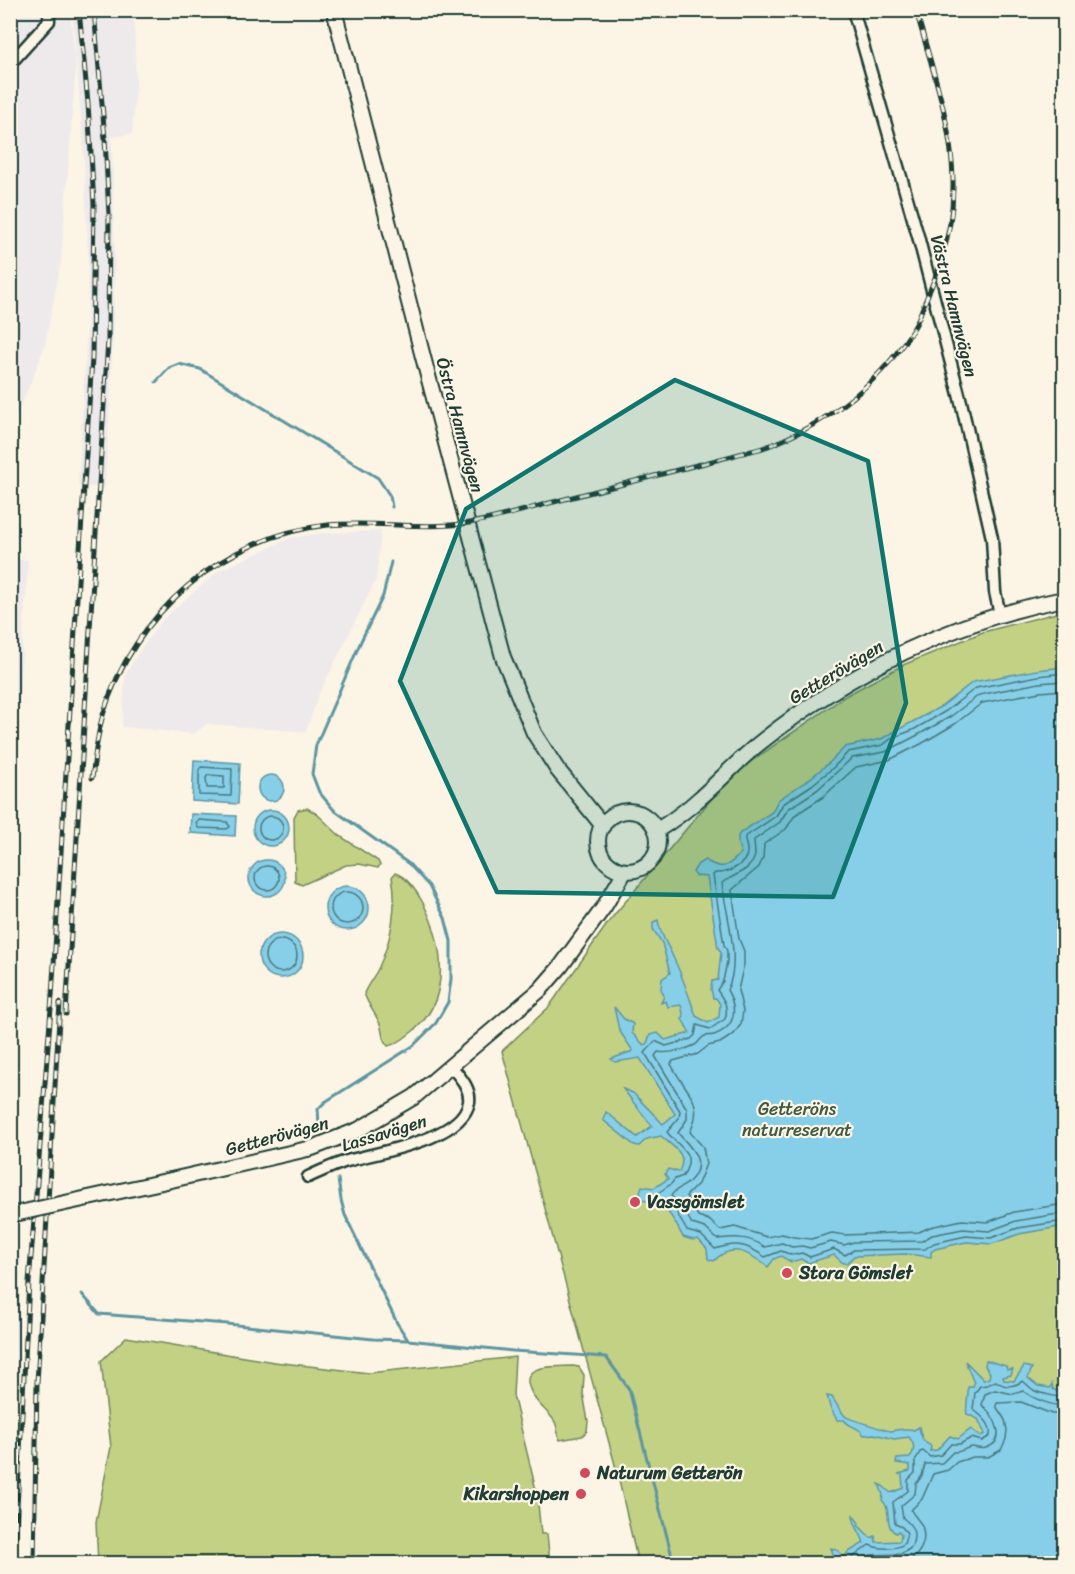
<svg xmlns="http://www.w3.org/2000/svg" width="1075" height="1574" font-family="Sriracha,sans-serif">
	<style>
		.built { fill: #eeeaeb }
		.green { fill: #c3d185; stroke: #71875c; stroke-width: 1.5 }
		.water { fill: #87cfe8; stroke: #5d95a0; stroke-width: 1.5 }
		.lines { fill: none; stroke-linecap: round; stroke-linejoin: round }
		.shore { stroke: #49777c; stroke-width: 1.5 }
		.stream { stroke: #5d95a0; stroke-width: 3 }
		.minor-casing { stroke: #1f3d34; stroke-width: 15 }
		.tertiary-casing { stroke: #1f3d34; stroke-width: 18 }
		.minor { stroke: #fcf5e5; stroke-width: 10 }
		.tertiary { stroke: #fcf5e5; stroke-width: 14 }
		.rail-casing { stroke: #1f3d34; stroke-width: 5 }
		.rail { stroke: #fcf5e5; stroke-width: 3; stroke-dasharray: 9; stroke-linecap: butt }
		.tertiary-bridge-casing { stroke: #1f3d34; stroke-width: 18; stroke-linecap: butt }
		.tertiary-bridge { stroke: #fcf5e5; stroke-width: 14 }
		.marked { fill: #0f766e; fill-opacity: 0.2; stroke: #0f766e; stroke-width: 4.5; stroke-linejoin: round }
		.poi-dot { fill: #d1495b; stroke: #fcf5e5; stroke-width: 2 }
		.labels { text-anchor: middle; stroke-width: 4.5; stroke-linejoin: round; paint-order: stroke }
		.street-label { font-size: 18px; fill: #1f3d34; stroke: #fcf5e5 }
		.park-label { font-size: 18px; fill: #405b44; stroke: #fcf5e5 }
		.poi-label { font-size: 18px; font-weight: bold; fill: #1f3d34; stroke: #fcf5e5; text-anchor: start }
	</style>
	<rect width="100%" height="100%" fill="#fcf5e5"/>
	<filter id="ink" filterUnits="userSpaceOnUse"><feTurbulence type="fractalNoise" baseFrequency=".0167" numOctaves="2"/><feDisplacementMap in="SourceGraphic" scale="12" xChannelSelector="R" yChannelSelector="G"/><feConvolveMatrix kernelMatrix="1 2 1 2 8 2 1 2 1" color-interpolation-filters="sRGB"/></filter>
	<g filter="url(#ink)">
		<path class="built" d="M11,11H70L76,67L61,262L45,345L31,382L11,428Z
			M72,11H134L136,84L132,134L112,137L115,264L111,387L105,488L78,486L87,325L88,252L83,141Z
			M381,531L376,580L319,694L306,732L207,724L194,734L122,727L125,675L140,650L163,619L218,571L290,538L321,533Z
			M11,560H28L11,826L10,560Z
			M21,1256L18,1346L11,1519L10,1258Z"/>
		<path class="green" d="M1064,611V1563H638L617,1472L502,1051L549,1007L610,920L713,797L746,765L847,695L903,665L983,632Z
			M307,808L317,814L340,836L378,861L380,865L378,868L359,864L346,865L302,885L295,882L294,817L298,810Z
			M395,873C408,877 417,892 423,903C444,944 452,1000 412,1032C404,1038 398,1044 388,1046C381,1039 383,1032 380,1024C375,1013 368,1005 364,993C368,984 374,977 378,969C391,942 398,906 392,877Z
			M126,1337L274,1362L369,1373L515,1357L513,1395L537,1494L541,1534H547L550,1563H98L96,1522L111,1447L101,1361Z
			M573,1366L579,1367L584,1375L583,1393L588,1421L587,1431L582,1436L560,1440C557,1435 558,1428 555,1422C550,1414 542,1408 536,1400C511,1363 550,1367 573,1366Z"/>
		<path class="water" d="M1064,667V1226L1019,1234L992,1244L966,1242L935,1249L931,1252V1257L906,1254L854,1256L847,1263H843L834,1255L808,1263L801,1259L791,1262L781,1256L774,1259L768,1267C751,1254 732,1241 714,1261L708,1259L707,1249L698,1239L693,1240L683,1237C672,1216 667,1203 642,1200L640,1192L642,1186L654,1188L668,1179L665,1174L668,1169L679,1172C688,1153 675,1149 661,1136L647,1139L639,1146L634,1145L603,1120L606,1112L637,1137L652,1126L623,1089L633,1093L663,1124L675,1114L640,1058L615,1062L611,1059L633,1051L619,1030L614,1007L624,1019L633,1024L632,1033L644,1045L647,1043L650,1035L658,1033L665,1040L690,1033L682,1019L684,1017L681,1005L668,1007L666,1001L661,1003L664,996L661,989L662,979L670,973L662,943L653,929V922L658,920C660,935 668,945 674,959C683,977 689,997 696,1016L708,1023L719,1017L720,1004L716,998H713L711,989L712,981L718,980L721,952L718,948L707,877L696,876L693,872L698,864L705,860C722,871 728,867 741,853L738,844V836L740,833L772,812L778,800L808,780L830,762L845,747L881,739L942,706L973,682L1037,670Z
			M194,760L240,763L238,804L192,801Z
			M258 788a13 13 0 1 1 26 0a13 13 0 1 1-26 0Z
			M253 828a18 18 0 1 1 36 0a18 18 0 1 1-36 0Z
			M191,814L236,816L235,836L190,833Z
			M249 878a18 18 0 1 1 36 0a18 18 0 1 1-36 0Z
			M325 908a22 22 0 1 1 44 0a22 22 0 1 1-44 0Z
			M259 956a22 22 0 1 1 44 0a22 22 0 1 1-44 0Z
			M986,1360L1006,1366L1007,1370L1013,1369L1011,1375L1003,1377L1004,1380L1014,1381L1024,1366L1032,1368L1028,1378L1038,1386L1050,1388L1052,1384L1053,1389L1058,1392L1064,1391V1563H831L833,1554L831,1548L839,1551L842,1556H846L847,1553L864,1543C861,1532 853,1525 853,1515L859,1523L858,1525L871,1538L875,1536L876,1542L900,1541L901,1534L898,1531L896,1533C883,1526 893,1510 882,1500L883,1495L879,1484C894,1491 883,1497 903,1488L902,1475L898,1474L910,1471V1465L896,1463L897,1459L910,1458C915,1449 915,1445 909,1437L894,1439L874,1434L864,1435C858,1426 850,1428 844,1420H837L830,1407L827,1396L832,1397C836,1403 840,1411 846,1417C847,1418 888,1431 891,1431C900,1430 905,1427 914,1430L919,1427C920,1435 924,1443 931,1446L930,1451L937,1450L950,1436L958,1439L971,1429L980,1436L985,1434L978,1419L967,1414C965,1409 969,1395 968,1387H973L974,1383L965,1361L984,1380L989,1378L990,1373L985,1366Z"/>
		<g class="lines">
			<path class="shore" d="M1064,673L1038,676L976,688L946,711L913,730L892,738L883,745L848,752L834,767L812,785L783,804L776,816L745,837C744,843 748,846 747,852C747,865 726,874 715,873L713,875L724,945L727,951V962L723,981L717,990C724,1000 729,1007 725,1019L710,1029L697,1025L695,1035L691,1039L666,1046L655,1041L645,1053L680,1111L679,1118L667,1132C680,1149 697,1152 683,1176L675,1179L671,1184L658,1193L657,1196L675,1210L687,1231L701,1235L715,1249C737,1242 746,1244 765,1257L781,1251L792,1255L802,1253L810,1257L834,1249L845,1255L854,1250L925,1249L934,1243L966,1236L991,1238L1018,1228L1064,1221
				M1064,681L1039,683L979,695L950,717L916,736L885,752L852,758L817,790L788,809L780,822L754,840C754,844 755,850 755,855C753,870 731,876 722,883C726,915 742,962 727,990C738,1009 736,1027 714,1035C711,1036 708,1035 705,1036C701,1037 699,1043 695,1045C685,1050 669,1054 658,1052L655,1056L687,1109V1119L678,1133C690,1147 709,1161 689,1182C683,1188 675,1188 671,1196L682,1206L692,1224L705,1228L717,1239C736,1237 748,1236 765,1247L782,1243L792,1247L802,1246L810,1248L831,1242L844,1245L854,1242L922,1241L932,1235L963,1229L989,1231L1016,1221L1064,1213
				M1064,690L1040,692L982,703L955,724L921,744L889,760L856,767L823,797L795,815L786,829L764,844L763,858L759,867L732,890L739,939L744,951V964L738,990L743,1011L741,1024L734,1034L720,1043L708,1046L698,1054L673,1061L671,1064C684,1091 706,1100 690,1132L703,1147L706,1164L698,1184L686,1196L698,1216L709,1220L720,1230L735,1227L767,1237L782,1234L794,1237L811,1239L832,1233L845,1235L919,1232L930,1227L962,1220L988,1222L1014,1212L1064,1204
				M201,767L232,769L231,796L199,795V770Z
				M208,775L224,776V788H207L206,778Z
				M259 828a12 12 0 1 1 24 0a12 12 0 1 1-24 0Z
				M199,820L227,822L230,827L227,829L198,828L196,823Z
				M255 878a12 12 0 1 1 24 0a12 12 0 1 1-24 0Z
				M331 908a16 16 0 1 1 32 0a16 16 0 1 1-32 0Z
				M265 956a16 16 0 1 1 32 0a16 16 0 1 1-32 0Z
				M838,1564L848,1561L869,1545C879,1549 895,1550 904,1544L907,1533L902,1527L895,1524L893,1502L908,1491V1480L915,1473V1461L920,1452L923,1451L930,1457L941,1455L951,1444H960L971,1438L982,1441L990,1436C992,1423 981,1416 973,1409L975,1393L980,1386L987,1385L996,1381C1005,1388 1013,1387 1023,1381C1027,1384 1031,1389 1035,1391C1040,1393 1060,1398 1064,1397
				M857,1564L871,1555L901,1554L911,1548C917,1535 914,1526 903,1518L901,1506L915,1494L916,1484L922,1476L925,1464L942,1463L953,1452C961,1453 965,1448 971,1447C976,1447 980,1450 986,1448C1009,1441 994,1415 982,1405L985,1394L995,1390L1013,1394L1023,1391C1032,1398 1053,1407 1064,1405
				M901,1564C918,1560 928,1543 922,1526C919,1520 914,1516 911,1510L922,1499L933,1474L948,1470L957,1462L973,1457H988L1001,1450L1006,1439L1007,1430L1005,1420L996,1406L997,1403L1021,1402L1052,1414H1064"/>
			<path class="stream" d="M156,382L169,368L179,364L200,369L378,478L390,496L392,507
				M319,1125L318,1109L325,1102L413,1046L436,1023L448,1002L451,979V941L445,918L429,886L409,864L334,810L319,792L312,774L316,745L361,641L383,596L391,562
				M338,1179L341,1200L345,1215L397,1323L408,1340L513,1351L606,1357L629,1389L674,1564
				M82,1294L99,1314L227,1324L373,1339L408,1340
				M10,1308L15,1292"/>
			<defs>
				<path id="minor" d="M853,10L918,236L961,402L992,538L995,592L1000,615
					M10,64L49,21V10
					M308,1177C321,1171 334,1165 347,1161C378,1152 462,1140 469,1102C471,1088 459,1076 451,1066"/>
				<path id="tertiary" d="M334,10L423,357L503,657L534,733L557,769L603,826
					M598 841a30 30 0 1 1 60 0a30 30 0 1 1-60 0Z
					M656,831C672,821 687,810 700,798C721,780 739,759 761,742C849,672 953,620 1064,599
					M171,1180L312,1148L358,1130L414,1097L540,990L561,966L604,907L625,871"/>
			</defs>
			<use href="#minor" class="minor-casing"/>
			<use href="#tertiary" class="tertiary-casing"/>
			<use href="#minor" class="minor"/>
			<use href="#tertiary" class="tertiary"/>
			<defs>
				<path id="rail" d="M92,778C95,757 97,735 103,715C133,614 223,536 328,525C375,521 423,530 469,523C500,518 530,508 561,500C618,485 675,471 732,456C745,452 759,450 771,445C831,421 884,380 916,324C921,313 925,301 930,290C945,255 954,218 953,180C952,122 931,66 916,10
					M66,1014L108,340L109,214L105,139L94,10
					M14,1564L29,1282L52,996L92,358L94,204L88,103L79,10
					M34,1564L37,1383L60,1003"/>
			</defs>
			<use href="#rail" class="rail-casing"/>
			<use href="#rail" class="rail"/>
			<defs>
				<path id="tertiary-bridge" d="M10,1215L171,1180"/>
			</defs>
			<use href="#tertiary-bridge" class="tertiary-bridge-casing"/>
			<use href="#tertiary-bridge" class="tertiary-bridge"/>
		</g>
	</g>
	<path class="marked" d="M675,380L868,461L906,703L833,897L497,892L400,681L466,509Z"/>
	<g class="poi-dot">
		<circle cx="635" cy="1202" r="6"/>
		<circle cx="787" cy="1273" r="6"/>
		<circle cx="585" cy="1473" r="6"/>
		<circle cx="581" cy="1494" r="6"/>
	</g>
	<g class="labels">
		<g class="street-label">
			<text transform="translate(954 306) rotate(76)" y="6">Västra Hamnvägen</text>
			<text transform="translate(460 425) rotate(75)" y="6">Östra Hamnvägen</text>
			<text transform="translate(836 672) rotate(-31)" y="6">Getterövägen</text>
			<text transform="translate(384 1133) rotate(-17)" y="6">Lassavägen</text>
			<text transform="translate(277 1136) rotate(-15)" y="6">Getterövägen</text>
		</g>
		<g class="park-label">
			<text x="797" y="1115">Getteröns<tspan x="797" dy="21">naturreservat</tspan></text>
		</g>
		<g class="poi-label">
			<text x="647" y="1208">Vassgömslet</text>
			<text x="799" y="1279">Stora Gömslet</text>
			<text x="597" y="1479">Naturum Getterön</text>
			<text x="569" y="1500" text-anchor="end">Kikarshoppen</text>
		</g>
	</g>
	<rect width="1075" height="1574" fill="none" stroke="#fcf5e5" stroke-width="36"/>
	<rect x="18" y="18" width="1039" height="1538" fill="none" stroke="#1f3d34" stroke-width="2" filter="url(#ink)"/>
</svg>
